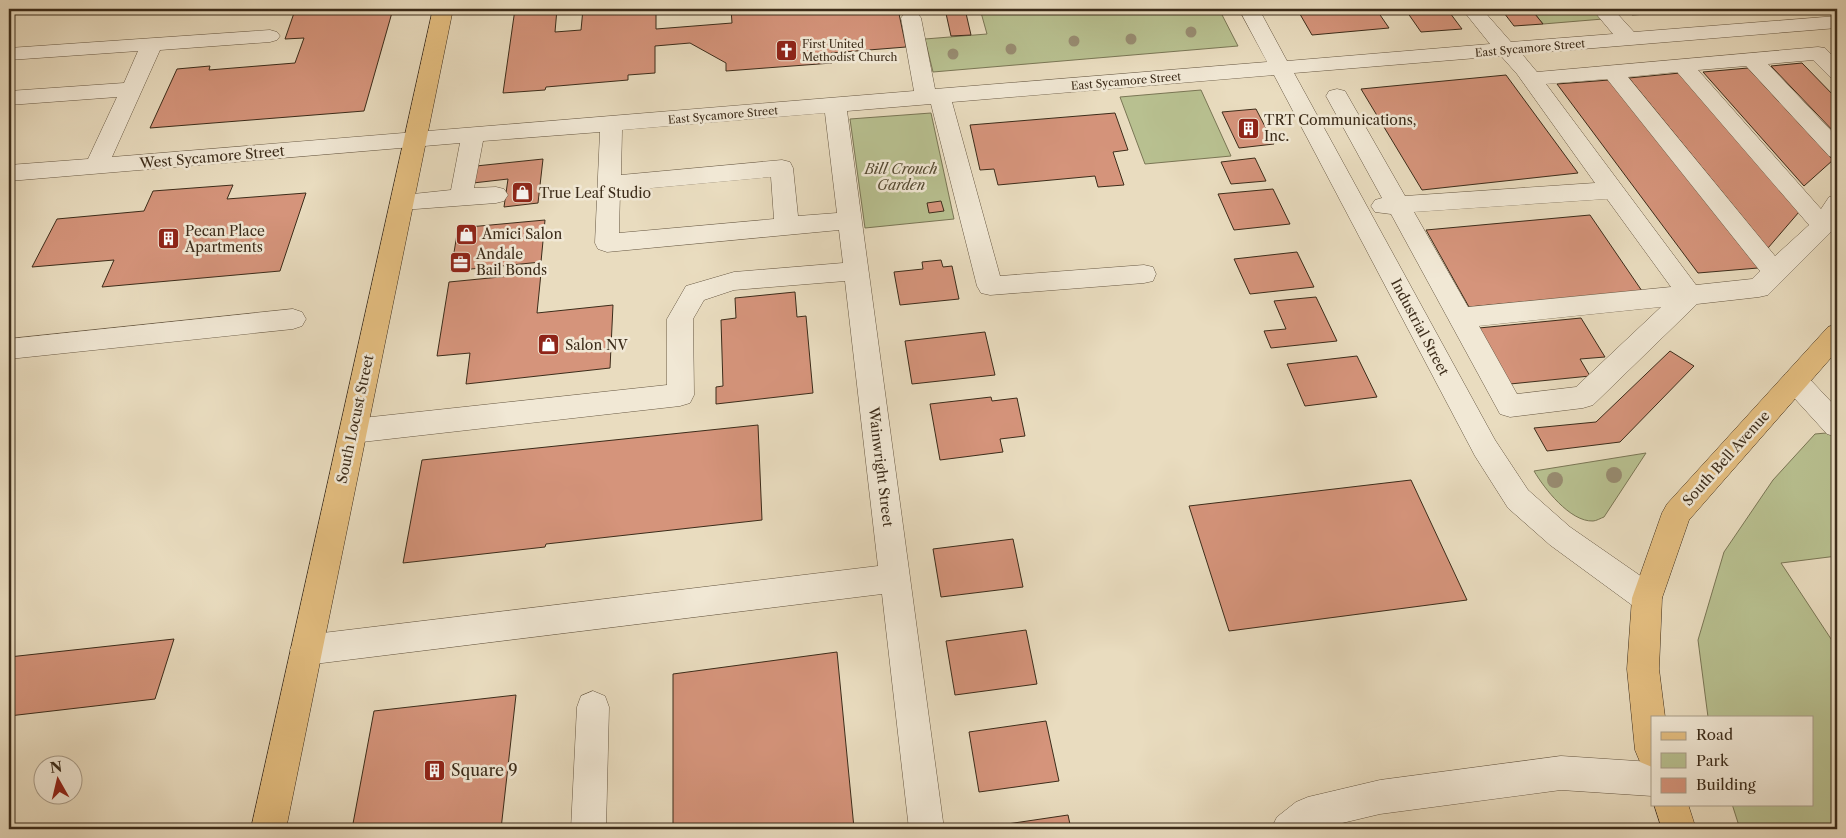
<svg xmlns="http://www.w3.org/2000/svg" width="1846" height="838" font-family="'Libre Caslon Text',serif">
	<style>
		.green { fill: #b8c090; stroke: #7a7655 }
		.building { fill: #d5947b; stroke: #3c2c1a }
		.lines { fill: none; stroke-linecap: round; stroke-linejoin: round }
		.minor-casing { stroke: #675843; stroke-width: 1 }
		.major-casing { stroke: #3c2c1a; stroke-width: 1 }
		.minor { fill: #f1e8d5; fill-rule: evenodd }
		.major { fill: #e4be80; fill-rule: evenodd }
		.tree { fill: #988c71 }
		.labels { text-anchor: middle; stroke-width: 5; stroke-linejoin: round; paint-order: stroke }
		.far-poi-label { font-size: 11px; fill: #3c2c1a; stroke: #f1e8d5; text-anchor: start }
		.far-street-label { font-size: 11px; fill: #3c2c1a; stroke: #f1e8d5 }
		.poi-label { font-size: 14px; fill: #3c2c1a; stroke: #f1e8d5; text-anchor: start }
		.street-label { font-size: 14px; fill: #3c2c1a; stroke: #f1e8d5 }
		.park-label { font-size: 14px; font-style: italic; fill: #554a32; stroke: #f1e8d5 }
		.near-poi-label { font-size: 16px; fill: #3c2c1a; stroke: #f1e8d5; text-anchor: start }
	</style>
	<rect width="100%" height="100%" fill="#e9dcbf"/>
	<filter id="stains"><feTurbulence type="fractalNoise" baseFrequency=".004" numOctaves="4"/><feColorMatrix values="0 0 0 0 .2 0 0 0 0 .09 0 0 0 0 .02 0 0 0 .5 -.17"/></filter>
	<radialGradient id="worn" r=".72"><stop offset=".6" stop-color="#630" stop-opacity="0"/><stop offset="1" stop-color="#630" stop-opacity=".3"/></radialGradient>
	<path class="green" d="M980,9H1219L1238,46L933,72L925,39L987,34Z
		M1531,9H1595L1603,19L1543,24Z
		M1627,9H1678L1681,12L1632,15Z
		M1201,90L1231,156L1145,164L1120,97Z
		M931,113L954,219L865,228L850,119Z
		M1826,433L1837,436V556L1781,563L1837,648V829H1740L1732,804H1812V717H1708L1698,640L1724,552L1773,480L1815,434Z
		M1646,453L1604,517C1601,518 1596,521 1593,521C1570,522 1544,488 1534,471Z"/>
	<path class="building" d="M351,9H393L364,111L150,128L177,69L210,66L209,70L295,63L304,38L285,39L294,13Z
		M515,9H557L555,32L581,30L583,9H656V29L732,23L731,9H898L906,47L831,53L832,63L726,71V63L690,43L655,46V73L628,75V80L546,87L545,90L503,93Z
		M945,9H965L971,35L951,36Z
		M1297,9H1376L1389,28L1312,35Z
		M1405,9H1447L1462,29L1421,32Z
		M1501,9H1531L1543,24L1514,26Z
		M1802,63L1837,99V135L1771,66Z
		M1748,68L1833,160L1804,186L1703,72Z
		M1680,73L1799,212L1768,248L1629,78Z
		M1506,75L1578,173L1422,190L1361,89Z
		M1609,80L1758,268L1698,273L1557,84Z
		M1256,109L1274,144L1239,148L1222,112Z
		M1115,113L1128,150L1113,152L1124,185L1098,187L1095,176L998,185L994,169L980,170L970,125Z
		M1255,158L1266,181L1231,184L1221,162Z
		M543,159L538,203L504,207L508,179L473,183L476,166Z
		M233,185L227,199L306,193L280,271L102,287L114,260L32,267L57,219L144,211L153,191Z
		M1273,189L1290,224L1234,230L1218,194Z
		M941,201L944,211L929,213L927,203Z
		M1590,215L1642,291L1469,307L1426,230Z
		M545,220L541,262L451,271L458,228Z
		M1297,252L1314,287L1250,294L1234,259Z
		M941,260L943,267L952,266L959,299L900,305L894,272L923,269L922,262Z
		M541,273L537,313L613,305L610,368L466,384L470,353L437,356L449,282Z
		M795,292L797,317L806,316L813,393L716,404V387L723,386L721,320L736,318L735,298Z
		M1316,297L1337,341L1271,348L1264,331L1286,329L1274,301Z
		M1581,318L1605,357L1580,359L1590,376L1510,384L1479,328Z
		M985,332L995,375L912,384L905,341Z
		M1670,351L1694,366L1620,442L1547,451L1534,428L1596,422Z
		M1357,356L1377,397L1305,406L1287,364Z
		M991,397L992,401L1017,398L1025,436L1000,439L1003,452L940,460L930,404Z
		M758,425L762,520L546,544L545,547L403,563L422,460Z
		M1411,480L1467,600L1229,631L1189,506Z
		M1013,539L1023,587L941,597L933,549Z
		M1026,630L1037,684L955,695L946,641Z
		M174,639L155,699L9,716V657Z
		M837,652L854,828L842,829H673V674Z
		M516,695L501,829H352L374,711Z
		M1046,721L1059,781L979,792L969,732Z
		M1068,815L1071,829H987V827Z"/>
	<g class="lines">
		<defs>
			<path id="minor" d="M1239,9H1259L1287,61L1490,44L1462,9H1482L1511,42L1613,34L1592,9H1613L1634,32L1837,16V28L1522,54L1537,72L1818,47L1825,48L1837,60V79L1830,77L1813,60L1768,64L1837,137V159L1829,156L1746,66L1698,70L1821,209L1829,197L1837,195V222L1831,232L1768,295L1759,297L1697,304L1593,405L1583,408L1510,417L1500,414L1391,214L1375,212L1371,206L1375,200L1382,198L1326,96L1329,91L1337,89L1345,91L1405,196L1595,183L1517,74L1501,56L1294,73L1495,440L1528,490L1570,527L1658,588L1662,598L1658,608L1647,612L1636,608L1550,545L1508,508L1475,456L1274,75L952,102L1000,276L1144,265L1153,267L1156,274L1153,281L1144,283L990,295L981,293L977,286L931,104L847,111L944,829H909L882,594L306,665L295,661L290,650L295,639L306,635L878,566L845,281L734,290L704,300L693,319L694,395L690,403L680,406L353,443L343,439L339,431L343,423L353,419L667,385V319L686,286L734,272L843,263L839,230L607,252L598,249L595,243L600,132L483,141L474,188L496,187L504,189L508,195L504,201L496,203L402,210L394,208L390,202L394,196L451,190L460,143L9,181V165L88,159L117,97L9,105V91L124,83L138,51L9,60V48L270,30L277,32L280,36L277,40L270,42L160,50L112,157L914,91L901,18L904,14L911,12L918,14L921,18L935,89L1267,62ZM1677,72L1809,225L1775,256L1628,77ZM1607,79L1760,271L1752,279L1696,285L1546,84ZM825,113L837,213L798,216L793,168L790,162L782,160L621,175L622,130ZM771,177L774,219L619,233L620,191ZM1607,199L1671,287L1468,307L1414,212ZM1661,307L1576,387L1517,394L1479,326Z
				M293,309L302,312L306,319L302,326L293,329L9,359V339Z
				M1795,370L1804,373L1837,408V437L1827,434L1786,389L1782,381L1786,373Z
				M593,691L605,696L609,707L606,829H571L577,707L581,696Z
				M1561,756L1652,762V796L1561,790L1380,814L1317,829H1271L1277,817L1296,802L1308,797L1380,780Z"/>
			<path id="major" d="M433,9H453L286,829H251Z
				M1837,324V351L1689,520L1662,598L1659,669L1665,717H1652V767L1640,762L1635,750L1627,669L1632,598L1662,513L1667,504L1828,327Z
				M1654,804H1688L1696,829H1662Z"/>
		</defs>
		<use href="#minor" class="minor-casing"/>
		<use href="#major" class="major-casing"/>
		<use href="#minor" class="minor"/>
		<use href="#major" class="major"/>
	</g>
	<g class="tree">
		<circle cx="1191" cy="32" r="5.5"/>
		<circle cx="1131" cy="39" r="5.5"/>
		<circle cx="1074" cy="41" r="5.5"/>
		<circle cx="1011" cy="49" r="5.5"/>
		<circle cx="953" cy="54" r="5.5"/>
		<circle cx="1614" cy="475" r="8"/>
		<circle cx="1555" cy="480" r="8"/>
	</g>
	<defs>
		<symbol id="church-square" viewBox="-11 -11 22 22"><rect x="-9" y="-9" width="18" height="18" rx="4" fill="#8f2418" stroke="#f1e8d5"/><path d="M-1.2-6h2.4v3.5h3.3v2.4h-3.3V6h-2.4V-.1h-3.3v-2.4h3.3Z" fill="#fff"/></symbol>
		<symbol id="building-square" viewBox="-11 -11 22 22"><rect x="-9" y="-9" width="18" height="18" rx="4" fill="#8f2418" stroke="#f1e8d5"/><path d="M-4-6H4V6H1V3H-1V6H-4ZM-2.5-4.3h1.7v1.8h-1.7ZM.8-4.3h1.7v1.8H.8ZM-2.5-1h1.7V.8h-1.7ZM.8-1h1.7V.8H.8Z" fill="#fff"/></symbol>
		<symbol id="shop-square" viewBox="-11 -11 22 22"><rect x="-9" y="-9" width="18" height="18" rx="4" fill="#8f2418" stroke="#f1e8d5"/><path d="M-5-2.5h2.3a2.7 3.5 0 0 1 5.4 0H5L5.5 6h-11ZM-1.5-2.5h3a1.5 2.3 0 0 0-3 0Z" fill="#fff"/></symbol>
		<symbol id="office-square" viewBox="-11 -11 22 22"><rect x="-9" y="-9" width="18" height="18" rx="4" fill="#8f2418" stroke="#f1e8d5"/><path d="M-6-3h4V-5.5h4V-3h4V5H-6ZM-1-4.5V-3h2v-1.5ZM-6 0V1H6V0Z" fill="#fff"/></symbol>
	</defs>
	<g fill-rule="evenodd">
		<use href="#church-square" x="774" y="38" width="25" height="25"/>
		<use href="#building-square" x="1236" y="116" width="25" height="25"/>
		<use href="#shop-square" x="510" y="180" width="25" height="25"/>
		<use href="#shop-square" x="454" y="222" width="25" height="25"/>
		<use href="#building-square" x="156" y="226" width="25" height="25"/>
		<use href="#office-square" x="448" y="250" width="25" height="25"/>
		<use href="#shop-square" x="536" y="332" width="25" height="25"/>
		<use href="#building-square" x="422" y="758" width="25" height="25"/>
	</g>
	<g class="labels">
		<g class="far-poi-label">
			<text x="802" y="48">First United<tspan x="802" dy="13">Methodist Church</tspan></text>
		</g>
		<g class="far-street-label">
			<text transform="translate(1530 48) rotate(-5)" y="4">East Sycamore Street</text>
			<text transform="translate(1126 81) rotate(-5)" y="4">East Sycamore Street</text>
			<text transform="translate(723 115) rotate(-5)" y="4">East Sycamore Street</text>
		</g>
		<g class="poi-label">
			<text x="1264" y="125">TRT Communications,<tspan x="1264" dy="16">Inc.</tspan></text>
			<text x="539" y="198">True Leaf Studio</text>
			<text x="185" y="236">Pecan Place<tspan x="185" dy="16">Apartments</tspan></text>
			<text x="482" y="239">Amici Salon</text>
			<text x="476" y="259">Andale<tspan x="476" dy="16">Bail Bonds</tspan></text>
			<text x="565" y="350">Salon NV</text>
		</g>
		<g class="street-label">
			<text transform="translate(212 157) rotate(-5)" y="5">West Sycamore Street</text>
			<text transform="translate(1420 327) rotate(62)" y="5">Industrial Street</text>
			<text transform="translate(355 419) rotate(-78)" y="5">South Locust Street</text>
			<text transform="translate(1726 458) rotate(-48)" y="5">South Bell Avenue</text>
			<text transform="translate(881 467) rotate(83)" y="5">Wainwright Street</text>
		</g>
		<g class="park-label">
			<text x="901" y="174">Bill Crouch<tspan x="901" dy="16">Garden</tspan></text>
		</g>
		<g class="near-poi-label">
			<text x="451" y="776">Square 9</text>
		</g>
	</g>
	<rect width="1846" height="838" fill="none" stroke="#e9dcbf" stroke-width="30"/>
	<rect x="10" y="10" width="1826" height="818" fill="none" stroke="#3c2c1a" stroke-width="2.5"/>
	<rect x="15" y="15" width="1816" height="808" fill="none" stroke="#3c2c1a"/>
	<rect x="1651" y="716" width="162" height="90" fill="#f1e8d5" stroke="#a99d8a"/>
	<rect x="1661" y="732" width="25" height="8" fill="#e4be80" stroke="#a99d8a"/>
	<text x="1696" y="740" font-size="15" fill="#3c2c1a">Road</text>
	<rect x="1661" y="753" width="25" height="15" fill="#b8c090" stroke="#a99d8a"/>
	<text x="1696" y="766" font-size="15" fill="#3c2c1a">Park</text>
	<rect x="1661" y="778" width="25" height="15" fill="#d5947b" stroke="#a99d8a"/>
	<text x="1696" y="790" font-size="15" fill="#3c2c1a">Building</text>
	<g transform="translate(58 780) rotate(352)"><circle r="24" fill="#f1e8d5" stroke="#a99d8a"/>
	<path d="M0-4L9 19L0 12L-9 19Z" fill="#8f2418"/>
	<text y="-8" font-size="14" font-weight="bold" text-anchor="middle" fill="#3c2c1a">N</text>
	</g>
	<rect width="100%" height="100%" filter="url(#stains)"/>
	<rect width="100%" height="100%" fill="url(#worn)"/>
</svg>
